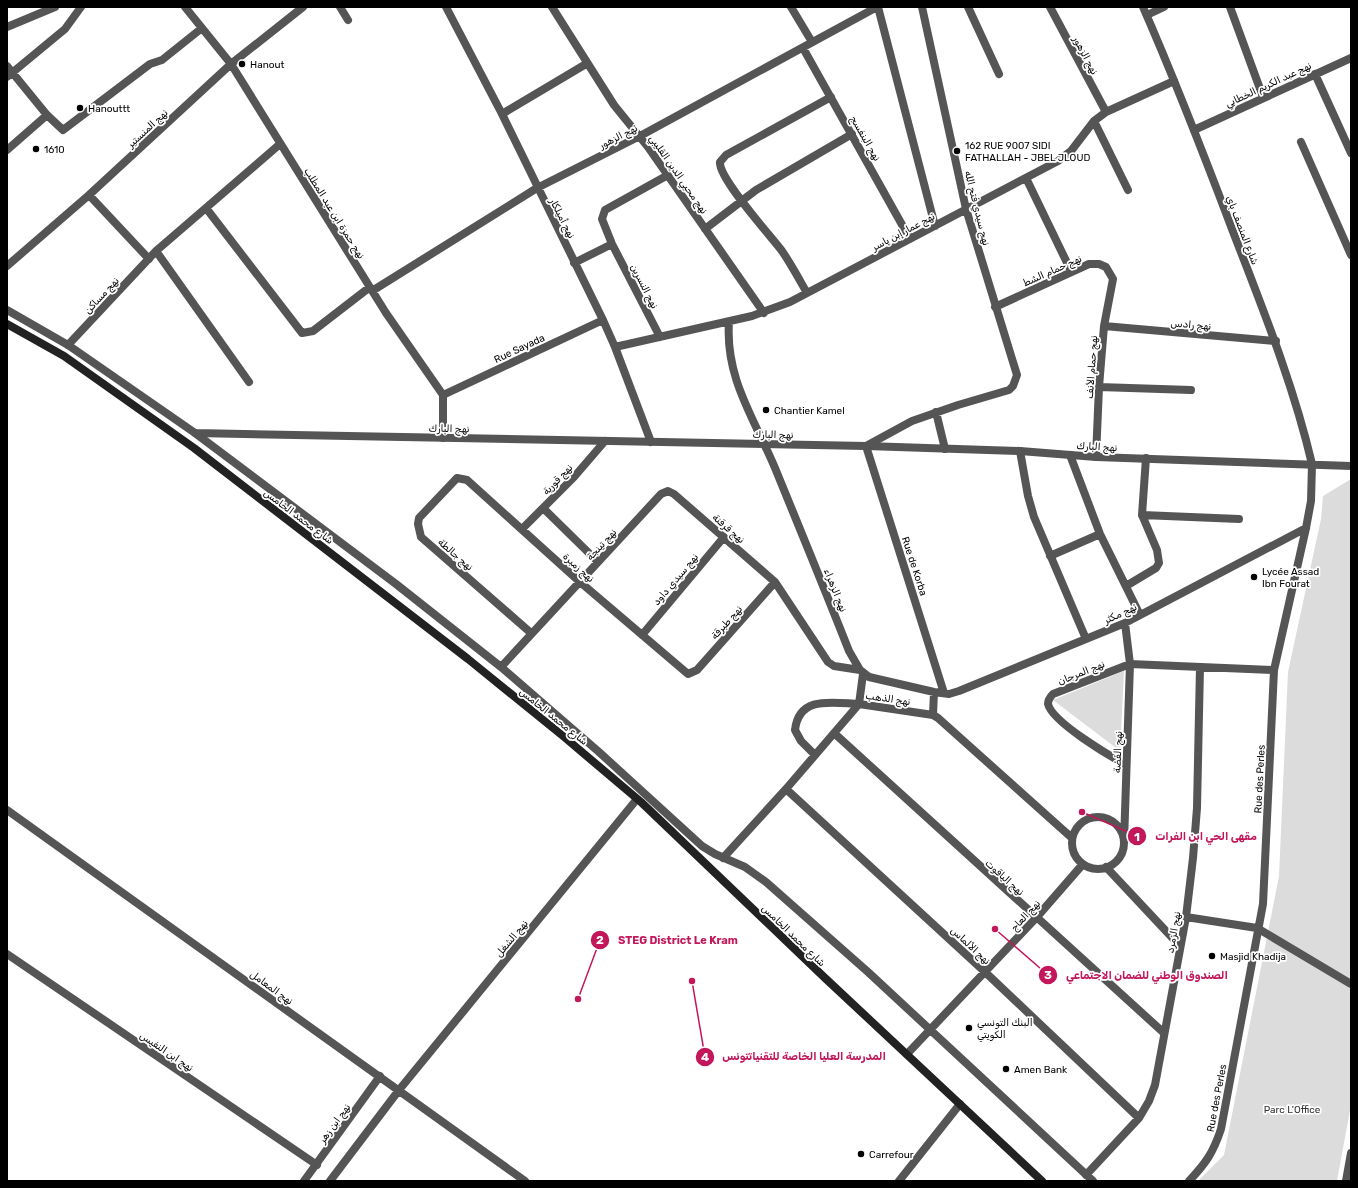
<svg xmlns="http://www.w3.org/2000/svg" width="1358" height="1188" font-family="Rubik,Vazirmatn,sans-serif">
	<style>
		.green { fill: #dcdcdc }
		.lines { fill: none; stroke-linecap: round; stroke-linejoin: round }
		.pedestrian { stroke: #555; stroke-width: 8 }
		.minor { stroke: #555; stroke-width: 8 }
		.tertiary { stroke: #555; stroke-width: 8 }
		.secondary { stroke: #222; stroke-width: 8 }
		.poi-dot { fill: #000; stroke: #fff; stroke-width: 1.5 }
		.labels { text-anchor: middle; stroke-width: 3.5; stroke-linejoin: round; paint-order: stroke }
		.street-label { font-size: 10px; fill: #000; stroke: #fff }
		.poi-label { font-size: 10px; fill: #000; stroke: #fff; text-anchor: start }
		.park-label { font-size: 10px; fill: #333; stroke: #fff }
		.leader { fill: none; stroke: #c2185b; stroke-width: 1.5 }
		.callout-dot { fill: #c2185b; stroke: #fff; stroke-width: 1.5 }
		.mark-label { font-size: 12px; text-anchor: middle; font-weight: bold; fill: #fff }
		.callout-label { font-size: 11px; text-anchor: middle; font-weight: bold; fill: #c2185b; stroke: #fff; stroke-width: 3.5; stroke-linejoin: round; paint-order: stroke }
	</style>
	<rect width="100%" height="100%" fill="#fff"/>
	<path class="green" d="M1351,479V1105L1337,1181H1198L1224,1155L1279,876L1288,672L1321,519L1323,496Z
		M1124,671L1120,751L1053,700Z"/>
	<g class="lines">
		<path class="pedestrian" d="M1257,928L1351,984"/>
		<path class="minor" d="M185,7L231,64L386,313L443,395V438
			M340,7L348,20
			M446,7L502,114L603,320L615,347L651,442
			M552,7L614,105L648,147L764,313
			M791,7L812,42
			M878,7L935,226
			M922,7L966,209L1017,375L1013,386L1009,390L958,405L912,421L866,446L944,693
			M968,7L999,74
			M1050,7L1106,112
			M1230,7L1263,97
			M1147,15L1164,7
			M803,48L910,239
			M7,66L47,115L63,130L150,64L162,60L202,28
			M1315,74L1351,153
			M7,77L65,29L81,7
			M502,114L586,64
			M1094,121L1128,190
			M1194,130L1351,58
			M1301,142L1351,255
			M7,150L47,115
			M1026,178L1071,271
			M89,195L149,259
			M206,208L302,333L313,331L370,287
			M705,229L756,190L852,134
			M156,251L249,382
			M574,263L612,244
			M7,266L89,195L231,64L303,7
			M372,291L537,188L640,136L877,7
			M807,293C799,279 791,264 782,251C770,235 718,178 720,162L726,155L831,97
			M995,307L1089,264H1099L1106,267L1113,279L1104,326L1099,387L1096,457
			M729,322C725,378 754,418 775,468C800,529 825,590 849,651L860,670L869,677L934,692L949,694L959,691L1125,623L1306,528
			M1104,326L1276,341
			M660,337L612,244L602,219L605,210L668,175
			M68,345L156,251L280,144
			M615,347L752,316L790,302L1058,161L1071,151L1094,121L1106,112L1174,81
			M1099,387L1191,390
			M443,395L603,320
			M936,412L945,449
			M195,433L396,584L501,667L599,752L702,846L715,854L745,867L766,882L868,972L1093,1181
			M1020,451L1028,496L1034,517L1086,639
			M1070,455L1100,534L1140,615
			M543,508L598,562
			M1142,515L1239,519
			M522,529L574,477L605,441
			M1050,556L1100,534
			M1126,586L1156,568L1159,563L1157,550L1142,515L1146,458
			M531,633L421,537L418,524L419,518L457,478L467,480L580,582L688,674L697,670L775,582
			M642,635L724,537
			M501,667L661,494L668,491L674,494L775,582L828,662L834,666L860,670
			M933,715L934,692
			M834,733L1164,1033
			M815,755L801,741L795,730C799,695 833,703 859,704L863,674
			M1126,765C1110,756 1052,722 1048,704C1048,700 1050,697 1053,694L1130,664L1274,670
			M786,789L984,971L1139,1118
			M7,810L525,1181
			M1072 843a26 26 0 1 1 52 0a26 26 0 1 1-52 0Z
			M1124,842L1130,664L1125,623
			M723,858L786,789L859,704L933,715L938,718L1072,838
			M1106,867L1180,946
			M1186,917L1257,928
			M7,954L317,1165
			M907,1054L1036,918L1083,864
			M1086,1175L1139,1118L1149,1101L1155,1085L1186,917L1193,858L1197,808L1200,667
			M304,1181L380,1076
			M330,1181L399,1090L637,799
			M899,1181L960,1104
			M1189,1181C1206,1163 1213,1153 1221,1129L1263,904L1274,670L1306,528L1311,501L1312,464
			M1346,1181L1351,1153"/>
		<path class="tertiary" d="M1143,7C1175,80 1204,155 1232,229C1262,307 1293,383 1312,464
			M7,27L55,7
			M7,310L68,345L195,433L866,446L1020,451L1096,457L1351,466"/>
		<path class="secondary" d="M7,324L64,356L194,448L468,659L563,736L641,802L825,978L1042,1181"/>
	</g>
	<g class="poi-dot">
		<circle cx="242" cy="64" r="4"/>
		<circle cx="80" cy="108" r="4"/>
		<circle cx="36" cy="149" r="4"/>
		<circle cx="957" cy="151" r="4"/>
		<circle cx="766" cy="410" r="4"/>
		<circle cx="1254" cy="577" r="4"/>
		<circle cx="1212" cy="956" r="4"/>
		<circle cx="969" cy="1028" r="4"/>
		<circle cx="1006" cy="1069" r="4"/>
		<circle cx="861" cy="1154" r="4"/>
	</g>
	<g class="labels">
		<g class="street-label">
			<text transform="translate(1086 55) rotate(62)" y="4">نهج الزهور</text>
			<text transform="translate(1268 84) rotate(-25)" y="4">نهج عبد الكريم الخطابي</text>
			<text transform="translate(147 128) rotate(-43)" y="4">نهج المنستير</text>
			<text transform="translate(618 136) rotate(-27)" y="4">نهج الزهور</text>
			<text transform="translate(866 138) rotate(60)" y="4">نهج البنفسج</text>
			<text transform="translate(679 174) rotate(55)" y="4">نهج محيي الدين القليبي</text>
			<text transform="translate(978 208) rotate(76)" y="4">نهج سيدي فتح الله</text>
			<text transform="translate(335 213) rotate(58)" y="4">نهج حمزة ابن عبد المطلب</text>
			<text transform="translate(563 218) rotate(63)" y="4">نهج أميلكار</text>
			<text transform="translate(1243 230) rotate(69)" y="4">شارع المنصف باي</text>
			<text transform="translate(903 231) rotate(-28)" y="4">نهج عمار إبن ياسر</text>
			<text transform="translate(1052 270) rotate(-24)" y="4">نهج حمام الشط</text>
			<text transform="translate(645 286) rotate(63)" y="4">نهج النسرين</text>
			<text transform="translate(101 295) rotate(-47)" y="4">نهج مساكن</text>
			<text transform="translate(1191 324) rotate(5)" y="4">نهج رادس</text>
			<text transform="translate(519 348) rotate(-25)" y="4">Rue Sayada</text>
			<text transform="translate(1091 367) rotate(-86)" y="4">نهج حمام الأنف</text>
			<text transform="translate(449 428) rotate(1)" y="4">نهج البارك</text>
			<text transform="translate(773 434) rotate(1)" y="4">نهج البارك</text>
			<text transform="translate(1097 446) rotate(3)" y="4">نهج البارك</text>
			<text transform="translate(557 479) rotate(-46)" y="4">نهج قورية</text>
			<text transform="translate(299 516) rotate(37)" y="4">شارع محمد الخامس</text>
			<text transform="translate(729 528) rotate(41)" y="4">نهج قرقنة</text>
			<text transform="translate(601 544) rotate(-47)" y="4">نهج تينجة</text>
			<text transform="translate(456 554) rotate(41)" y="4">نهج جالطة</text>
			<text transform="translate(915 566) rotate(72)" y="4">Rue de Korba</text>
			<text transform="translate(579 567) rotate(42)" y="4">نهج زمبرة</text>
			<text transform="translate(675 579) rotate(-50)" y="4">نهج سيدي داود</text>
			<text transform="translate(836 590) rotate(68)" y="4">نهج الزهراء</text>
			<text transform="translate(1120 613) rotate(-25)" y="4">نهج مكثر</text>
			<text transform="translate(726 622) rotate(-48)" y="4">نهج طبرقة</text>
			<text transform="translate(1081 672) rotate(-22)" y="4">نهج المرجان</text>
			<text transform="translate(888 698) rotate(8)" y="4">نهج الذهب</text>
			<text transform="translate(554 716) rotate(39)" y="4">شارع محمد الخامس</text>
			<text transform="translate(1117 752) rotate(-88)" y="4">نهج الفضة</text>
			<text transform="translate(1259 779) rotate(-87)" y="4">Rue des Perles</text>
			<text transform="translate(1005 877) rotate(42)" y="4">نهج الياقوت</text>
			<text transform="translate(1025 915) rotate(-47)" y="4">نهج العاج</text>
			<text transform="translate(1173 932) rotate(-80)" y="4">نهج الزمرد</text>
			<text transform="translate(794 935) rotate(44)" y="4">شارع محمد الخامس</text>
			<text transform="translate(511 938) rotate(-50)" y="4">نهج الشغل</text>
			<text transform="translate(971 945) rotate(43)" y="4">نهج الألماس</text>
			<text transform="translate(272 987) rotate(36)" y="4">نهج المعامل</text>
			<text transform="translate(167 1051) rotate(34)" y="4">نهج ابن النفيس</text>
			<text transform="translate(1216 1098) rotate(-79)" y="4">Rue des Perles</text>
			<text transform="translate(334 1123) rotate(-54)" y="4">نهج ابن زهر</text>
		</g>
		<g class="poi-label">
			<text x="250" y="68">Hanout</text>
			<text x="88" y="112">Hanouttt</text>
			<text x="965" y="149">162 RUE 9007 SIDI<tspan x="965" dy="12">FATHALLAH - JBEL JLOUD</tspan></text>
			<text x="44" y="153">1610</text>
			<text x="774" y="414">Chantier Kamel</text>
			<text x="1262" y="575">Lycée Assad<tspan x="1262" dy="12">Ibn Fourat</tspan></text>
			<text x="1220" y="960">Masjid Khadija</text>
			<text x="977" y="1026">البنك التونسي<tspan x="977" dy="12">الكويتي</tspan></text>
			<text x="1014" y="1073">Amen Bank</text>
			<text x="869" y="1158">Carrefour</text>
		</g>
		<g class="park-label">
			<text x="1292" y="1113">Parc L'Office</text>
		</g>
	</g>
	<path class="leader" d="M1082 812L1137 836M578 999L600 940M995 929L1048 975M692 981L705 1057"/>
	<g class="callout-dot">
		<circle cx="1082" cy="812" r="4"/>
		<circle cx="578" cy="999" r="4"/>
		<circle cx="995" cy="929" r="4"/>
		<circle cx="692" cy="981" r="4"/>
		<circle cx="1137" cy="836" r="10"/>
		<circle cx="600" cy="940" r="10"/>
		<circle cx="1048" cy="975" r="10"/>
		<circle cx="705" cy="1057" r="10"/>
	</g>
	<g class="mark-label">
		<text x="1137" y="841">1</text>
		<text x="600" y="944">2</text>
		<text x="1048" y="979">3</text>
		<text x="705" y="1061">4</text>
	</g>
	<g class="callout-label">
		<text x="1206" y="840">مقهى الحي ابن الفرات</text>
		<text x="678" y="944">STEG District Le Kram</text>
		<text x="1147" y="979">الصندوق الوطني للضمان الاجتماعي</text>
		<text x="804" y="1060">المدرسة العليا الخاصة للتقنياتتونس</text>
	</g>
	<rect width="1358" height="1188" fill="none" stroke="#000000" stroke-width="16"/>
</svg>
